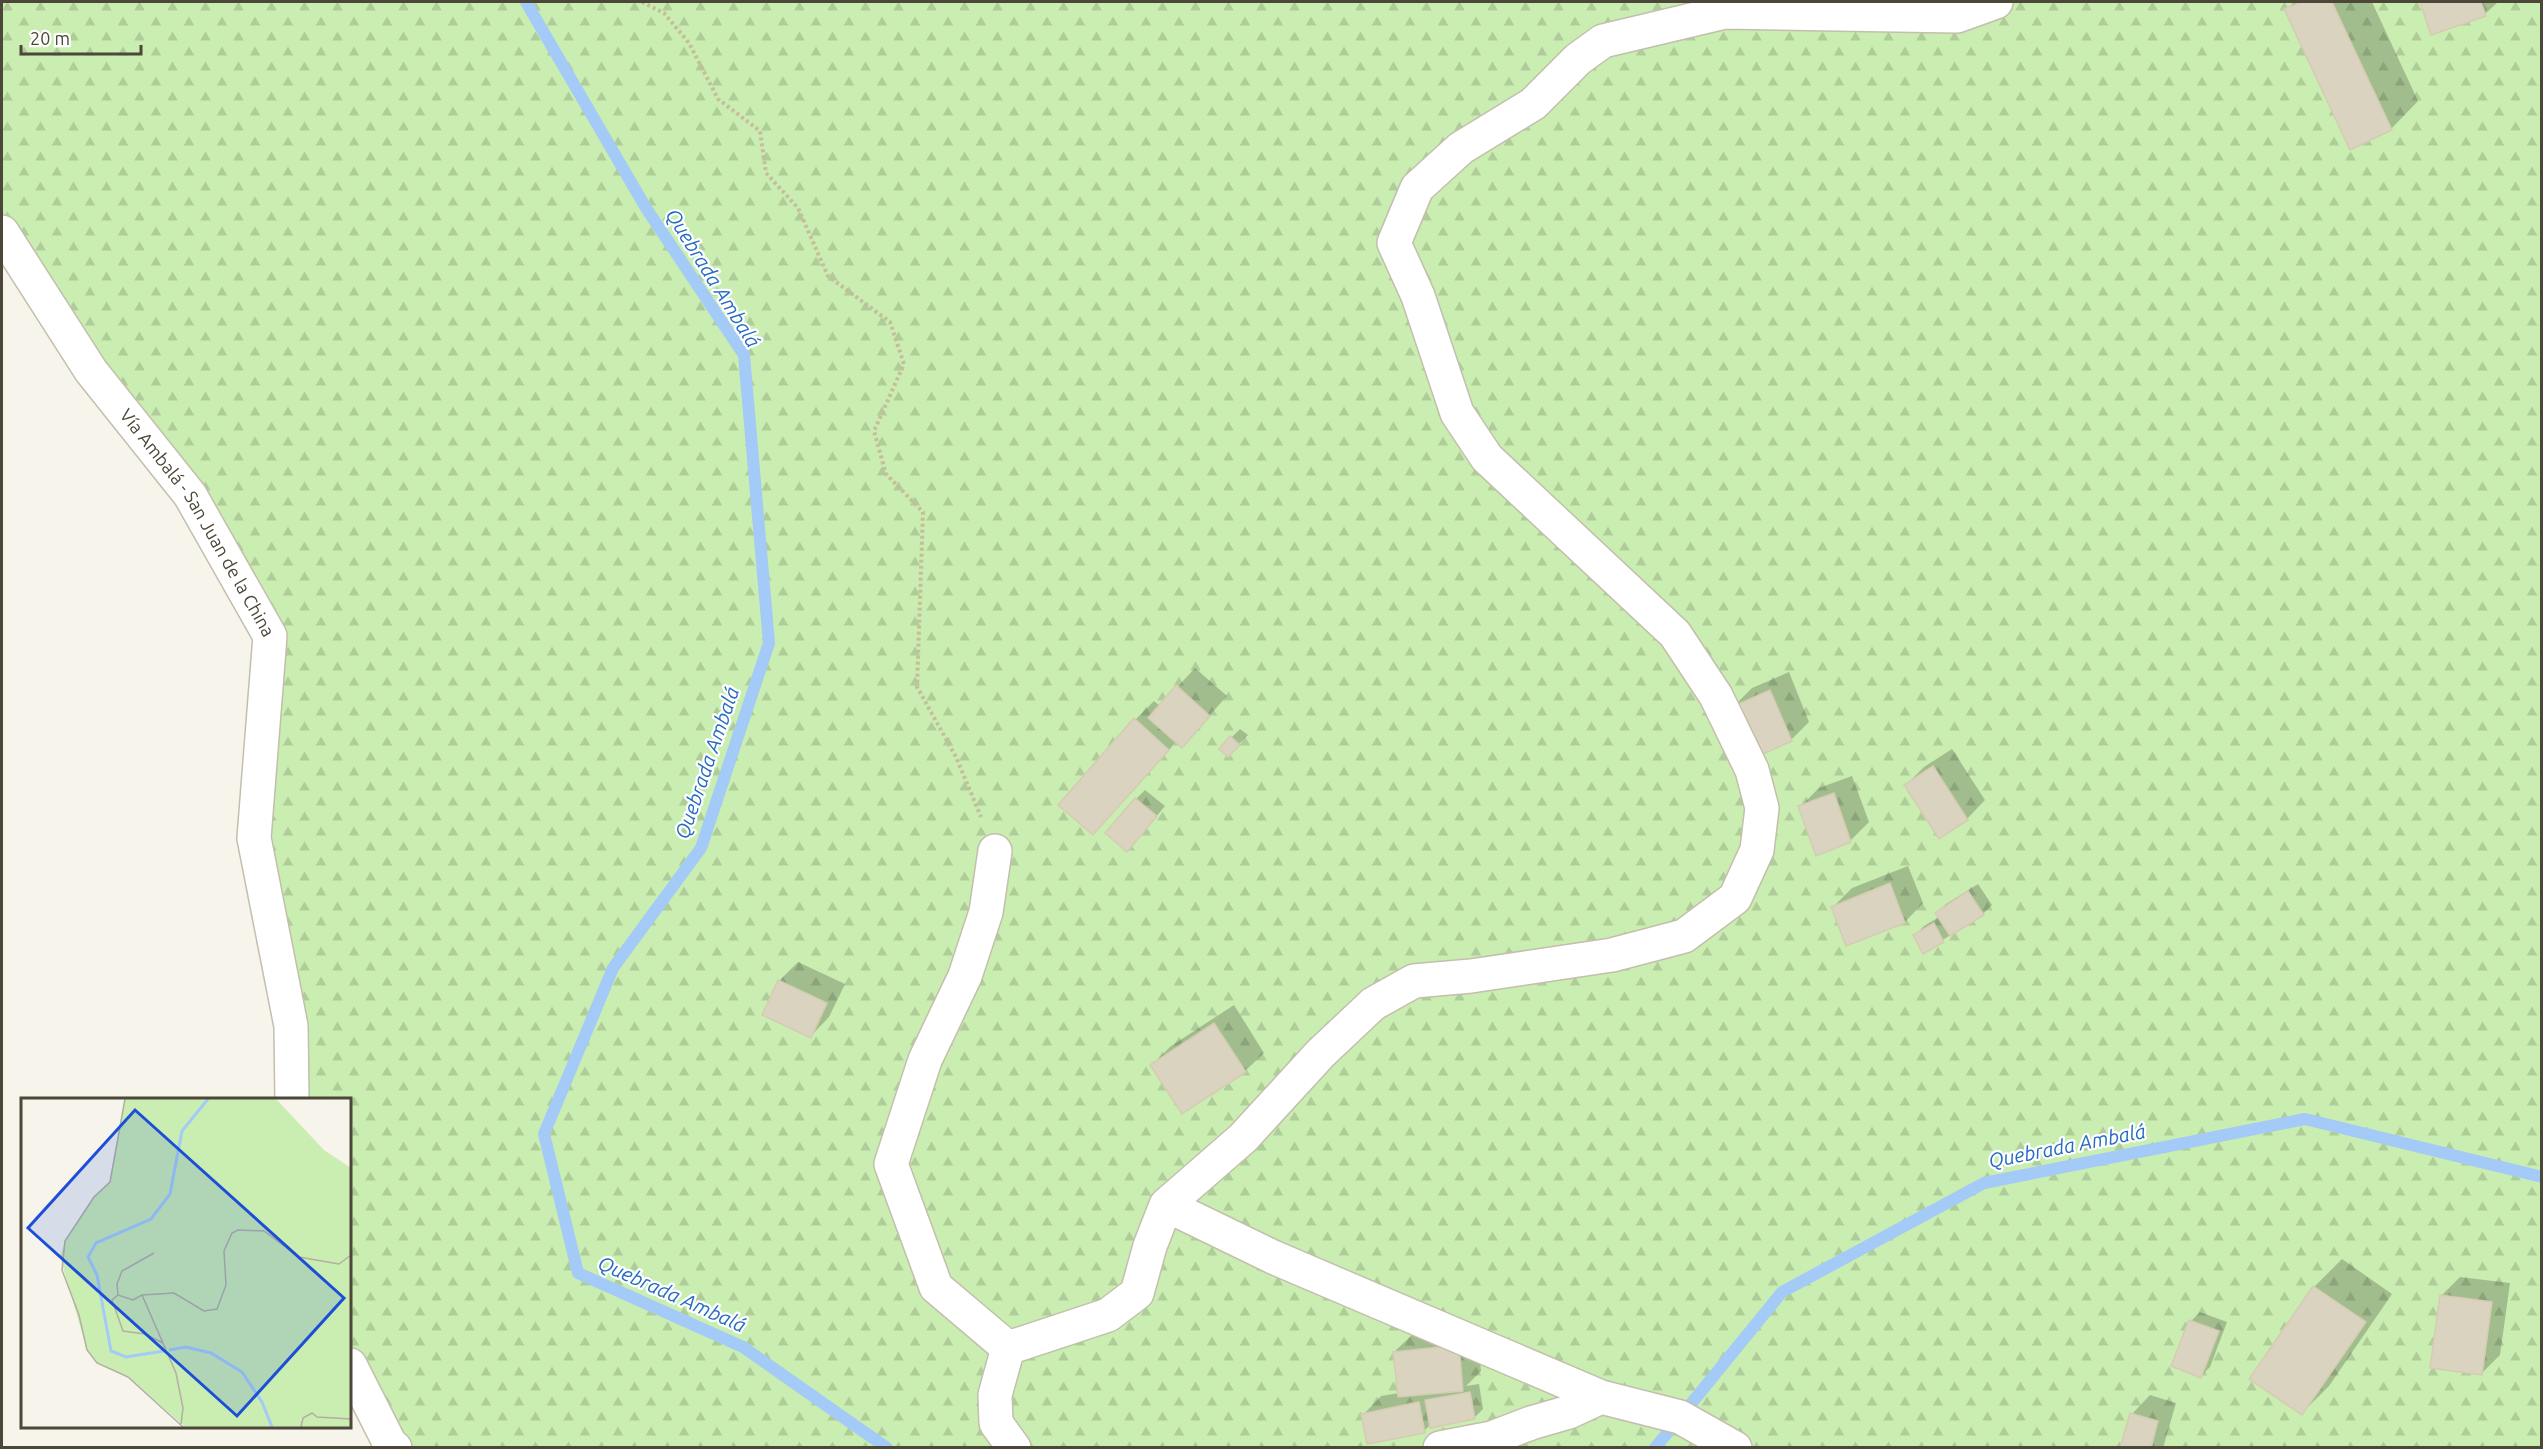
<svg xmlns="http://www.w3.org/2000/svg" width="2543" height="1449" font-family="Ubuntu,sans-serif">
	<style>
		.forest { fill: url(#forest-firs) }
		.shadow { fill: #0003 }
		.lines { fill: none; stroke-linecap: round; stroke-linejoin: round }
		.stream { stroke: #a4caf7; stroke-width: 12 }
		.building { fill: #d9d3bf; stroke: #d5ccb2; stroke-width: 1.5 }
		.minor-casing { stroke: #c3bfac; stroke-width: 36 }
		.tertiary-casing { stroke: #c3bfac; stroke-width: 36 }
		.path { stroke: #c6bd9c; stroke-width: 4; stroke-dasharray: 3 3; stroke-linecap: butt }
		.minor { stroke: #fff; stroke-width: 33 }
		.tertiary { stroke: #fff; stroke-width: 33 }
		.labels { text-anchor: middle; stroke-width: 4.5; stroke-linejoin: round; paint-order: stroke }
		.street-label { font-size: 18px; fill: #4c4738; stroke: #fff }
		.water-label { font-size: 20px; font-style: italic; fill: #266bc3; stroke: #fff }
		.inset-river { fill: none; stroke: #a4caf7; stroke-width: 3 }
		.inset-road { fill: none; stroke: #b3afa3; stroke-width: 1.5 }
		.view { fill: #1d4ed8; fill-opacity: 0.15; stroke: #1d4ed8; stroke-width: 3 }
		.inset-edge { fill: none; stroke: #4c4738; stroke-width: 3 }
	</style>
	<defs>
		<pattern id="forest-firs" width="22" height="20" patternUnits="userSpaceOnUse" patternTransform="scale(1.5)"><rect width="22" height="20" fill="#caedb1"/><path d="M5 1l3.5 6h-7zM16 11l3.5 6h-7z" fill="#afcd99"/></pattern>
	</defs>
	<rect width="100%" height="100%" fill="#f7f5eb"/>
	<path class="forest" d="M2,2H2541V1447H395L350,1365V1100L292,1099L254,838L270,636L2,232Z"/>
	<path class="shadow" d="M2294,2H2372L2418,101L2391,129L2286,10Z
		M2421,2H2498L2485,14L2432,33Z
		M1195,668L1227,696L1182,746L1177,741L1093,833L1060,804L1136,719L1154,701L1160,706Z
		M1789,672L1809,722L1791,740L1733,707L1752,688Z
		M1240,729L1248,735L1228,755L1221,748Z
		M1952,749L1985,800L1967,819L1906,785L1924,767Z
		M1852,776L1869,822L1850,841L1800,807L1819,788Z
		M1145,790L1165,806L1136,841V799Z
		M1908,866L1923,903L1905,922L1833,907L1852,888Z
		M1978,884L1992,905L1983,914L1924,952L1915,935L1924,926L1939,917L1937,913L1946,904Z
		M798,962L845,984L829,1017L811,1036L779,981Z
		M1234,1005L1264,1053L1245,1071L1182,1111L1152,1065L1171,1046Z
		M2342,1259L2392,1294L2329,1386L2302,1413L2314,1287Z
		M2460,1277L2510,1283L2500,1355L2481,1374L2441,1296Z
		M2200,1312L2227,1322L2210,1367L2201,1376L2191,1321Z
		M1477,1327L1481,1371L1466,1386L1479,1384L1483,1409L1474,1418L1431,1424L1424,1431L1363,1415L1381,1396L1399,1393L1394,1352L1413,1334Z
		M2150,1395L2176,1403L2163,1448H2122L2132,1414Z"/>
	<g class="lines">
		<path class="stream" d="M526,2L646,208L744,355L769,643L701,848L613,968L544,1134L578,1273L743,1347L887,1448
			M1655,1448L1782,1292L1984,1183L2305,1119L2542,1177"/>
	</g>
	<path class="building" d="M2301,2H2332L2392,130L2350,150L2284,9Z
		M2420,2H2481L2486,16L2431,35Z
		M1176,685L1210,716L1182,748L1148,718Z
		M1770,690L1792,741L1754,758L1732,707Z
		M1134,718L1169,750L1093,835L1058,805Z
		M1230,736L1240,745L1228,757L1219,749Z
		M1933,766L1968,820L1939,839L1904,785Z
		M1834,793L1851,842L1816,856L1798,806Z
		M1135,798L1157,816L1127,852L1105,833Z
		M1890,883L1905,923L1846,946L1831,907Z
		M1968,891L1984,915L1950,936L1935,913Z
		M1934,923L1944,942L1923,954L1913,935Z
		M778,980L827,1003L811,1038L762,1015Z
		M1214,1023L1246,1072L1182,1114L1150,1065Z
		M2313,1286L2366,1322L2302,1415L2249,1379Z
		M2440,1295L2492,1302L2482,1375L2430,1368Z
		M2189,1320L2219,1331L2201,1378L2171,1366Z
		M1459,1345L1463,1391L1398,1397L1393,1352Z
		M1470,1392L1475,1419L1430,1428L1425,1400Z
		M1419,1402L1425,1433L1367,1444L1361,1414Z
		M2130,1413L2158,1421L2151,1448H2120Z"/>
	<g class="lines">
		<defs>
			<path id="minor" d="M995,851L986,912L965,976L925,1060L891,1164L936,1287L1008,1348
				M1166,1205L1273,1257L1601,1397L1680,1417L1735,1448
				M1014,1448L996,1423L995,1395L1008,1348L1108,1315L1137,1293L1150,1246L1166,1205L1243,1138L1320,1054L1373,1004L1414,981L1471,976L1612,955L1684,936L1735,898L1757,850L1762,808L1752,770L1716,696L1675,634L1487,458L1457,413L1418,296L1394,243L1417,188L1461,148L1533,104L1578,59L1603,41L1725,12L1957,16L1996,2
				M1440,1448L1492,1438L1531,1423L1569,1412L1601,1397"/>
			<g id="tertiary">
				<path id="s1" d="M2,232L91,371L190,495L270,636L254,838L291,1026L292,1100"/>
				<path d="M350,1365L390,1444L395,1448"/>
			</g>
		</defs>
		<use href="#minor" class="minor-casing"/>
		<use href="#tertiary" class="tertiary-casing"/>
		<path class="path" d="M642,2L664,13L689,43L718,99L760,131L766,173L798,208L828,276L890,322L904,364L874,431L886,474L923,512L917,687L956,757L981,817"/>
		<use href="#minor" class="minor"/>
		<use href="#tertiary" class="tertiary"/>
	</g>
	<g class="labels">
		<g class="street-label">
			<text dy="6" stroke="none"><textPath href="#s1" startOffset="351">Vía Ambalá - San Juan de la China</textPath></text>
		</g>
		<g class="water-label">
			<text transform="translate(713 278) rotate(58)" y="7">Quebrada Ambalá</text>
			<text transform="translate(707 763) rotate(-71)" y="7">Quebrada Ambalá</text>
			<text transform="translate(2067 1146) rotate(-11)" y="7">Quebrada Ambalá</text>
			<text transform="translate(672 1294) rotate(24)" y="7">Quebrada Ambalá</text>
		</g>
	</g>
	<g transform="translate(21 1098)">
		<rect width="330" height="330" fill="#f7f5eb"/>
		<path d="M104,1H255L303,52L330,70V329H164L107,278L76,265L66,252L39,159L44,143L73,99L89,84Z" fill="#caedb1"/>
		<path class="inset-river" d="M148,252L165,249L190,255L221,274L241,304L251,329M143,253L105,259L90,253L76,177L67,159L75,145L130,121L149,96L161,33L187,1"/>
		<path class="inset-road" d="M104,1L89,84L73,99L44,143L41,172L58,217L66,252L76,265L107,279L162,329M97,197L96,186L101,173L133,155M121,197L155,275L162,310L160,326M142,245L124,236L102,233L91,202L97,197L112,202L121,197L153,195L183,213L196,211L205,187L203,153L211,135L217,132L243,133L278,159L318,166L330,157M280,329L282,320L291,315L296,319L330,321"/>
		<path class="view" d="M114,12L323,200L216,318L7,130Z"/>
		<rect width="330" height="330" class="inset-edge"/>
	</g>
	<rect width="2543" height="1449" fill="none" stroke="#4c4738" stroke-width="6"/>
	<path d="M21 45v9h120v-9" fill="none" stroke="#4c4738" stroke-width="3"/>
	<text x="30" y="45" font-size="18" fill="#4c4738" stroke="#ffffff" stroke-width="4.5" paint-order="stroke">20 m</text>
</svg>
